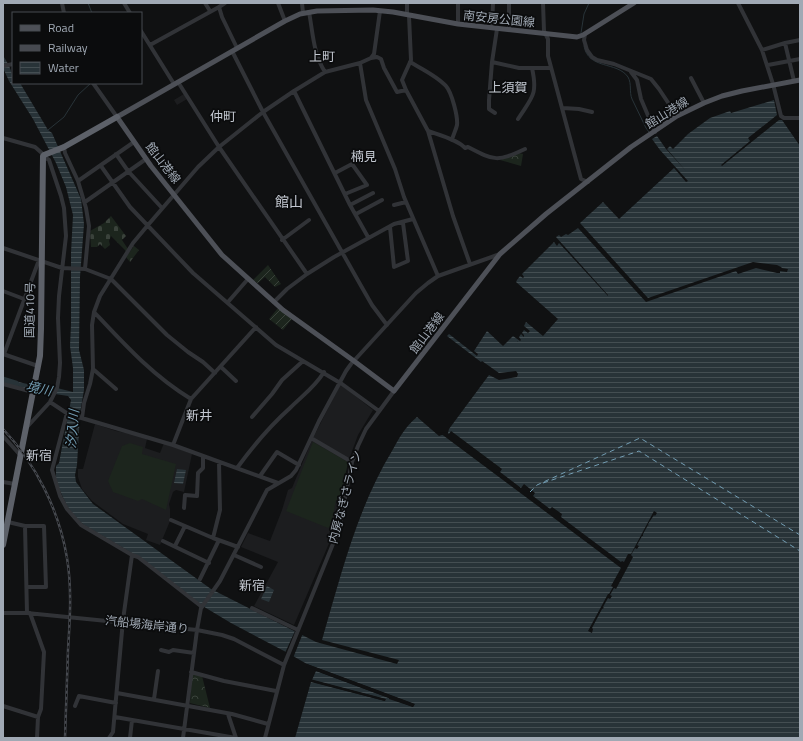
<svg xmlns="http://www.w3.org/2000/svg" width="803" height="741" font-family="'Titillium Web','Noto Sans JP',sans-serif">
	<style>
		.built { fill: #1c1d1f }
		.forest { fill: url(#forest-crowns) }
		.cemetery { fill: url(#cemetery-stones) }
		.garden { fill: url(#garden-furrows) }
		.pitch { fill: #1c251d }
		.water { fill: url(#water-rules) }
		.pier { fill: #101112 }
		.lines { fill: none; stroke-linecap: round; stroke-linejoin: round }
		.stream { stroke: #283338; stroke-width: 1 }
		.river { stroke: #283338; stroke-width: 7 }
		.ferry { stroke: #739db3; stroke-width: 1; stroke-dasharray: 5 4; stroke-linecap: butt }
		.minor { stroke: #313337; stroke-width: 4 }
		.major { stroke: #4d5057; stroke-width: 5 }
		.highway { stroke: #5d6169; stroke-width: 6 }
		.rail-casing { stroke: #46494f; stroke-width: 2.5 }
		.rail { stroke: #0b0c0d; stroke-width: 1; stroke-dasharray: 3; stroke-linecap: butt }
		.labels { text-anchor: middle; stroke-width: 3.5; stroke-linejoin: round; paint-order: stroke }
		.street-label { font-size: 12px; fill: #a0a9b4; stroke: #0b0c0d }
		.neighbourhood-label { font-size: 13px; fill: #c2c7d0; stroke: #0b0c0d }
		.water-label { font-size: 13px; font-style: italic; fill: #739db3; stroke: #0b0c0d }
		.quarter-label { font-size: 14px; fill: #c2c7d0; stroke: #0b0c0d }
	</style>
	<defs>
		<pattern id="forest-crowns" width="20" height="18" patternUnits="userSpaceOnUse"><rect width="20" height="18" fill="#1c251d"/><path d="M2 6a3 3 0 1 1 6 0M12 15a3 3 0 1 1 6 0" fill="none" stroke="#3a423b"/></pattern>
		<pattern id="cemetery-stones" width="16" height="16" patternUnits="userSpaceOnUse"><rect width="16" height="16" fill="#1c251d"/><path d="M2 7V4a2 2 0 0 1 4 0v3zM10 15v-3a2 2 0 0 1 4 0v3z" fill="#3a423b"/></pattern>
		<pattern id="garden-furrows" width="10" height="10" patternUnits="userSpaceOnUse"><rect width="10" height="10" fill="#1c251d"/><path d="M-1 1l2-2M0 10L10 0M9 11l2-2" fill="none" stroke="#3a423b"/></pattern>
		<pattern id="water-rules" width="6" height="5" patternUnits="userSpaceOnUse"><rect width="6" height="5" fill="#283338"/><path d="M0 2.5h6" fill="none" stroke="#444e52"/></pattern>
	</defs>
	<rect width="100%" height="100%" fill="#101112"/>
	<path class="built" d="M184,94L187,99L177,105L174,100Z
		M340,385L343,386L373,410L358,435L348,462L333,534L294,625L254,606L278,562L241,547L248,533L270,541L282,510L288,490L292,488L312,440Z
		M95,424L116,431L132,434L147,439L145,448L160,453L164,443L192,454L184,492L176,490L173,492L169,504L170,509V521L160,545L146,540L148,534L123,524L92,501L82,489L78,477V469H83Z"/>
	<path class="forest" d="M519,153L523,154L521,166L500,160Z
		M192,673L202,676L210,708L190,703Z"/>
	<path class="cemetery" d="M111,216L126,236L122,240L128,249L126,251L111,236L109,241L110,245L105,249L100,244L97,247H91L90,231L104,223Z
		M134,246L139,250L130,262L126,257Z"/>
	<path class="garden" d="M268,265L281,284L275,287L265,277L258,283L253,280Z
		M278,308L292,319L283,330L269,319Z"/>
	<path class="pitch" d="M313,442L348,462L340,500H336L331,526L328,528L286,511Z
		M130,443L143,447L142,454L176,464L166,510L142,499L138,501L113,492L108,481L122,446Z"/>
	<path class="water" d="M3,56C9,64 13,73 13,83H20L48,130L52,133L81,199L84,224L80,277L79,350L84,370V390L80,413L77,465L75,475L76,482L93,504L211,589L316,642L397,664L399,660L322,640C341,575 357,509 392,451C400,437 404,428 417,417L439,436L448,433L449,429L489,375L499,380L517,377L518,374L516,371L499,373L482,361L481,362L447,336L449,334L477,356L478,354L474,351L487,331L503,346L512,337L518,342L512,337L513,336L520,341L521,340L519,337L521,334L524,337V335L522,333L524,330L528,333L530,331L524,326L526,322L543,336L558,319L516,282L517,280L520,276L523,278L524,277L522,274L554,242L557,246L559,243L608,296V295L556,237L559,235L561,237L566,234L568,235L578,228L646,302L736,271L738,274L756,268L777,273H780V271L787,272L788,269L782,268L781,267L777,265L753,262L648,298L580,223L603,202L619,219L674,168L686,182L688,181L660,150L652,139L657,136L666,149L686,171L667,149L670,146L673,149L688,134L710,118L730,111L731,113L774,100L777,115L748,138L750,141L721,165L722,166L779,120H782L800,146V738H295L311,682L385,701V699L312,680L316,671L413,707L414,704L307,664L286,652L231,623L201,605L132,553L84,525L76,518L67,506L56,482V466L59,463L71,400L68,396L36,391L8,384L9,380H10L36,386L45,385L73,392V368L70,346L71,325V253L73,215L66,187L56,163L33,119L9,81L3,68Z
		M177,469L186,470L183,484L174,483Z
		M267,586L274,590L269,602L261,599Z"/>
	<path class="pier" d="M451,431L502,469L500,472L521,488L524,484L535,493L533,496L550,509L552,507L562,514L561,517L621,562L622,561L624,562L628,554H631L654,511L657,513L655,516L654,515L648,524L649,526L648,525L643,534V536H642L637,545L639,546L637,549L635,548L631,555L633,557L616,589L614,588L610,595L612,596L610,599L608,598L603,607L604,608L602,609L592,628L593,629L592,633L588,631L608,594H609L613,587L611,586L621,568L440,433L446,432L449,434Z
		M295,631L303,633L293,658L285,653Z
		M307,664L337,675L415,704L413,707L389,699V698L314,670L315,669L306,666Z
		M310,679L386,699L385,701L309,681Z"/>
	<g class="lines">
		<path class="stream" d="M88,3L92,13
			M581,33L584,14L589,3
			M584,46C588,70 617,61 628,77C632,84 629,92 632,99L646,128L649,132
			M48,130L64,117L78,95L91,83"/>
		<path class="river" d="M3,380L16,384"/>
		<path class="ferry" d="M543,483L639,451L800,551
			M530,492L537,485L640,438L800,535"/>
		<path class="minor" d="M62,3L64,13
			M124,3L130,13
			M205,3L210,11
			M225,3L219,7L222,17L237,48
			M278,3L285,21
			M302,3L303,13
			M543,3L544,31L548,39V56L581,179L588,182
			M738,3L762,50L773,84L781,116L784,118H800
			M509,4V30
			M309,12C313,33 313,53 325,72
			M407,15V3
			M409,16L411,60L402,80L406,90L428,131L453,216L470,264
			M458,24V3
			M492,28L493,3
			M141,31L174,84
			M585,34L584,40L587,50L592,57L597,60L614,64L651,79L659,89L677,116
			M785,43L794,81
			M150,45L219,7
			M762,50L785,43L800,40
			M232,51L263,112L360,284L372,305L387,325
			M371,58L377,57L381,59L384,68L397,92L406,90
			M410,62C422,69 437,76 446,86C452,93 458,117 457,125C456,130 453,135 452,140
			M492,62L519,68H551
			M360,63L366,100L395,169L404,197L438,276
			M768,65L800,59
			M3,66L13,64
			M631,72L637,80L641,99L655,132
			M691,78L704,103
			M178,82L219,147L307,274
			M93,83L117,117
			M294,91L350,205L368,237
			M563,108L579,109L592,112
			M495,113L489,109V100L492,62L497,29
			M518,119C532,97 538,95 532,68
			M428,131C439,135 458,140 465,148L468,147C495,161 497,162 525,149
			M3,138L35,147L44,155
			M64,147L65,153L78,181L86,208L89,226L85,269
			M116,154L128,171L162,208
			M101,166L130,207L193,273L276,345L342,384L379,411
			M335,173L352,164L367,185L345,194
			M78,181L134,142
			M85,202L146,159
			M350,205L373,193
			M394,205L406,202
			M356,214L382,200
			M390,227L394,267L408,261L403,223
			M282,240L309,220
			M3,248L62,268L85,269L111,279L167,335L188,352L203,362L215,373
			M3,291L24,299
			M228,302L248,279
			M274,302L287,289L307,274L334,257L394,224L413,219
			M94,312C124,344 153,376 191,399
			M3,354L38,366
			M4,354L39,260
			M221,367L236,381
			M93,369L116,389
			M3,384L33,392
			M50,402L68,414L173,445L278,483
			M67,413L52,470L60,496L67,509L81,525L132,555L123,620L113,732L109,738
			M252,417L272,394L282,380L303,361
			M82,418L84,403L90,384L93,369L92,325L94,312L100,296L133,243L148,225L198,167L219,147L263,112L294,91L325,72L360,63L371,58L374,54L380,11
			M27,427L50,402L57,388L59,377L60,363L58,318L59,296L66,236L64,208L61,196L49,160L43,156
			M3,436L21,456
			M311,438L352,462
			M173,445L191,399L256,327
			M237,468C253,446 270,426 290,408C302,396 315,387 324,372
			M260,476L277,452L299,465
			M3,482L15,484
			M184,508L185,495L197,496L198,473L203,468V457
			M171,520L213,538L238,547
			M8,522L25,526H44L46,587H27
			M25,526L27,613
			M213,538L220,510L219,462
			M163,541L209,563
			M175,546L185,526
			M132,555L138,557L202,607
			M234,555L261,567
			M200,579L219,540
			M252,608L298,630
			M3,613H27L197,630L222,635L234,639L284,665
			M30,613L44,652L41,709L38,717L37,738
			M161,650L169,652L173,650L194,653
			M191,672L224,681L276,691
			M117,693L232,714L268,724
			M154,699L158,671
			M3,706L38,717
			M75,706L79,696L116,703
			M228,714L236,738
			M115,717L236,738
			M130,738L132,720
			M183,738L197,630L201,608L220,581L267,490L291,476L296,470L319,421L346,371L351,364L416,293L428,283L438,276L500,254
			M265,738L284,665L339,529L352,462L358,446L366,429L394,391"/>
		<path class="major" d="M634,3L583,35L577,37L458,24L393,12L373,10L317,11L300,14L285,21L117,117L151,166L222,255L283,310L354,361L394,391L500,254L546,214L631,147L677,116L704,103L722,96L742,91L800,80"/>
		<path class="highway" d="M3,545L40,356L41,329L43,156L44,155L64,147L117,117"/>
		<defs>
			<path id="rail" d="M3,429C36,464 59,510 67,558C72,588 70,619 68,650C67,679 66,709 65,738"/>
		</defs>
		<use href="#rail" class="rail-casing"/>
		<use href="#rail" class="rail"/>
	</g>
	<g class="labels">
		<g class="street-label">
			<text transform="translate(499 19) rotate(6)" y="4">南安房公園線</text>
			<text transform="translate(667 113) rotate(-32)" y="4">館山港線</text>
			<text transform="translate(163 163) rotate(52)" y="4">館山港線</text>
			<text transform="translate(30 310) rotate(-89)" y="4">国道410号</text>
			<text transform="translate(427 333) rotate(-53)" y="4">館山港線</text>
			<text transform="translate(345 497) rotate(-75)" y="4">内房なぎさライン</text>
			<text transform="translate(147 625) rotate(6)" y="4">汽船場海岸通り</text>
		</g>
		<g class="neighbourhood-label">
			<text x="322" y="61">上町</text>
			<text x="508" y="92">上須賀</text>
			<text x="223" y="121">仲町</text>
			<text x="364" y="161">楠見</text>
			<text x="199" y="420">新井</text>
			<text x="39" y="460">新宿</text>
			<text x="252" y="590">新宿</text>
		</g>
		<g class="water-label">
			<text transform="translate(39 388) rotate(12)" y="5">境川</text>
			<text transform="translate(72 429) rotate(-85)" y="5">汐入川</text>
		</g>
		<g class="quarter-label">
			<text x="289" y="207">館山</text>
		</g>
	</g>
	<rect width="803" height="741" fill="none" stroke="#a0a9b4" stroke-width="8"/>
	<rect x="12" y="12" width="130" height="72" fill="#0b0c0d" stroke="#474b50"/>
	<rect x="20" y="25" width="20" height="6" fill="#4d5057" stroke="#474b50"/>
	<text x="48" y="32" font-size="12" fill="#a0a9b4">Road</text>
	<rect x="20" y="45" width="20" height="6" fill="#46494f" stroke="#474b50"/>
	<text x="48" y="52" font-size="12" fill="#a0a9b4">Railway</text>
	<rect x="20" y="62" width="20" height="12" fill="url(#water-rules)" stroke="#474b50"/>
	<text x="48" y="72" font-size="12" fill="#a0a9b4">Water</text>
</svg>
